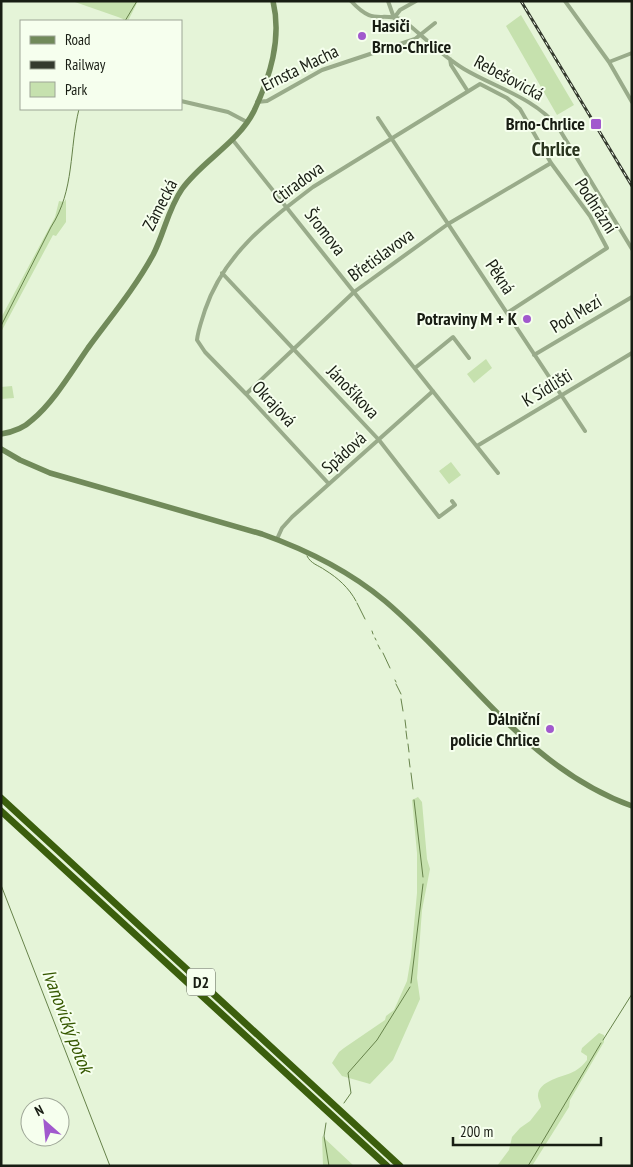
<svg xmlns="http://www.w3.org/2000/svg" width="633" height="1167" font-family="'PT Sans Narrow',sans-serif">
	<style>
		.green { fill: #c6e1ae }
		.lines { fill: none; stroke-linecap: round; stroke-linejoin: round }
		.stream { stroke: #66824a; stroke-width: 1 }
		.street { stroke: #99ab8a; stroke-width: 4 }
		.secondary { stroke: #718a5a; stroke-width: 5.5 }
		.highway { stroke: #3b5e0d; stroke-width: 7 }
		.rail-casing { stroke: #343a2e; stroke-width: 3 }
		.rail { stroke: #f6ffee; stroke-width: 1; stroke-dasharray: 4; stroke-linecap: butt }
		.poi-dot { fill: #a159cd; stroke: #f6ffee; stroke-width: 2 }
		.labels { text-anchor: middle; stroke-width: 4; stroke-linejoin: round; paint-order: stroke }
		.shield { fill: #f6ffee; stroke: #5b6155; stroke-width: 1 }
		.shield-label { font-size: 16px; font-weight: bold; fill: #181d13 }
		.poi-label { font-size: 18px; font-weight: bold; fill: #181d13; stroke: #f6ffee; text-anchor: end }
		.street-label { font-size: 18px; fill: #181d13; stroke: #f6ffee }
		.water-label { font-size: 19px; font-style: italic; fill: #365800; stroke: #f6ffee }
		.quarter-label { font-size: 20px; font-weight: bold; fill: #29341e; stroke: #f6ffee }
	</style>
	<rect width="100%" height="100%" fill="#e5f4d8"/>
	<path class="green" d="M72,1H138L128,21H122L123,19L118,17Z
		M521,15L574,105L557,115L506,26Z
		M66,199V222L56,236L53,235L1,332V318L55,217L59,201L64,202Z
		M486,359L492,368L474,383L467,374Z
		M12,386L14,398L1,399V387Z
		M451,462L461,475L449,484L439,471Z
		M418,797L422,802L427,859L430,869L422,910L417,978L420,999L393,1060L370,1084L342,1076L332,1063L339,1052L344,1048L385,1020L386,1016L394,1010L407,981L411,957L417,893V853L412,800Z
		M599,1033L604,1035V1042L570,1100L569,1107L532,1166H497L509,1150L512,1137L520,1128L530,1121L541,1107C541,1103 538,1100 538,1096C538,1080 564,1077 575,1071C580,1068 584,1064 587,1060V1056L581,1052L582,1048Z
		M322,1136L354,1166H323Z"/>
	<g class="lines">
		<path class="stream" d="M125,21L137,1
			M1,326L51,227C75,190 69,149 79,109
			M307,556C311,564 318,565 325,570C338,578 349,588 356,601
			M357,603L365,619
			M372,631L373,634
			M375,638L376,640
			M378,645L380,649
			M383,653L390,668
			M395,680L396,682
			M396,684L401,694
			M401,699L403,711
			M405,720L406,728
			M406,731L407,739
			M408,744L409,752
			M409,759L410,767
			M411,773L413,789
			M414,800L423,877
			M1,885L110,1166
			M411,983L423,884
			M603,1040L632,994
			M344,1103L351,1093L348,1073L377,1040L410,987
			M326,1123L324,1136L329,1166
			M528,1166L601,1043"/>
		<path class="street" d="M351,1C375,27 379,11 403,20C423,36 442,56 464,69C496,88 533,97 558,127L632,249
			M388,1L394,18
			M565,1L609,62L632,102
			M394,18L400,10L416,1
			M450,59L451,65L467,90
			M609,62L632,53
			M181,101L228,112L247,122
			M257,102L267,101L322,70L415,39L435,23
			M378,118L585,431
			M232,139L498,473
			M222,273L379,440L439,517L455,505L452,501
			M534,355L632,297
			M415,368L453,337L469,358
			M246,394L354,292L448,224L551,163
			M477,446L632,353
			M329,484L246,394L205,352L197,340C198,330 202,320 205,310C224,254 267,222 313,187L480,84L507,98L520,109L551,163L590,216L607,248L507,313
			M277,539L282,528L292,517L433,391"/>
		<path class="secondary" d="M1,434C13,432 24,428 32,420C53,403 72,371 88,348C110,318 135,288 153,255C164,234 168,209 182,189C202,161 238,143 254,111C270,77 282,39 273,1
			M1,449L20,460L50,473L262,534C307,550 348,570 385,601C468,671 526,768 632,806"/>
		<path class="highway" d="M1,798L400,1166
			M1,811L387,1166"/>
		<defs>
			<path id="rail" d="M521,1L632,186"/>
		</defs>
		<use href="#rail" class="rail-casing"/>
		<use href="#rail" class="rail"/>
	</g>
	<g class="poi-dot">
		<circle cx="362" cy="36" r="5"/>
		<rect x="590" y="118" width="12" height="12" rx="2.5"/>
		<circle cx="527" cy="319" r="5"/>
		<circle cx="550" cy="729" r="5"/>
	</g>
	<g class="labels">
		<rect class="shield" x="187" y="968.5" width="28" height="27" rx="4"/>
		<g class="shield-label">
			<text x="201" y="988">D2</text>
		</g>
		<g class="poi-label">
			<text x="372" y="32" text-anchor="start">Hasiči<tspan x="372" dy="21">Brno-Chrlice</tspan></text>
			<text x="585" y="130">Brno-Chrlice</text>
			<text x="517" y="325">Potraviny M + K</text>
			<text x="540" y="725">Dálniční<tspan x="540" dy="21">policie Chrlice</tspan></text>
		</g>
		<g class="street-label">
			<text transform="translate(300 68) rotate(-26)" y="6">Ernsta Macha</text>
			<text transform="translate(509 78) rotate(28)" y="6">Rebešovická</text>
			<text transform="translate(298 183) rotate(-36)" y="6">Ctiradova</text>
			<text transform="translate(160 205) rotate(-63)" y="6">Zámecká</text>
			<text transform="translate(596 206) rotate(57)" y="6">Podhrázní</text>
			<text transform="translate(325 232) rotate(52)" y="6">Šromova</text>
			<text transform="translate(381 255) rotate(-36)" y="6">Břetislavova</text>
			<text transform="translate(500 277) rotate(56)" y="6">Pěkná</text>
			<text transform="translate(576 314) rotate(-31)" y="6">Pod Mezí</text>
			<text transform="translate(547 388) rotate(-31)" y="6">K Sídlišti</text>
			<text transform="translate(353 392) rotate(46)" y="6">Jánošíkova</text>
			<text transform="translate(274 404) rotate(47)" y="6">Okrajová</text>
			<text transform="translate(344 453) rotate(-42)" y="6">Spádová</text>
		</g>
		<g class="water-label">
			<text transform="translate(68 1021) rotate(69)" y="7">Ivanovický potok</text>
		</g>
		<g class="quarter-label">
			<text x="556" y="156">Chrlice</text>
		</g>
	</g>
	<rect width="633" height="1167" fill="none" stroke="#181d13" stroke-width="5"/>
	<rect x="20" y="20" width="162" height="90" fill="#f6ffee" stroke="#9da596"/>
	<rect x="30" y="36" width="25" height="8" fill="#718a5a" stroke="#9da596"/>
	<text x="65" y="45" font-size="15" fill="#181d13">Road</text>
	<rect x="30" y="61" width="25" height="8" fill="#343a2e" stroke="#9da596"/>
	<text x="65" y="70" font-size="15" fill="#181d13">Railway</text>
	<rect x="30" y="82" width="25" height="15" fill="#c6e1ae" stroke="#9da596"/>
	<text x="65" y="95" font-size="15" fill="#181d13">Park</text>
	<g transform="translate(45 1122) rotate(333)"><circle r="24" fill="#f6ffee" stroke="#9da596"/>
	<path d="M0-4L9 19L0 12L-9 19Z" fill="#a159cd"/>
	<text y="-8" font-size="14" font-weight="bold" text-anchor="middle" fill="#181d13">N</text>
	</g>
	<path d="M453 1137v8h148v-8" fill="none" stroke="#181d13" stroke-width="2.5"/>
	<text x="460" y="1137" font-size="15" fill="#181d13" stroke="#f6ffee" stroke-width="4" paint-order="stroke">200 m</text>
</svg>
